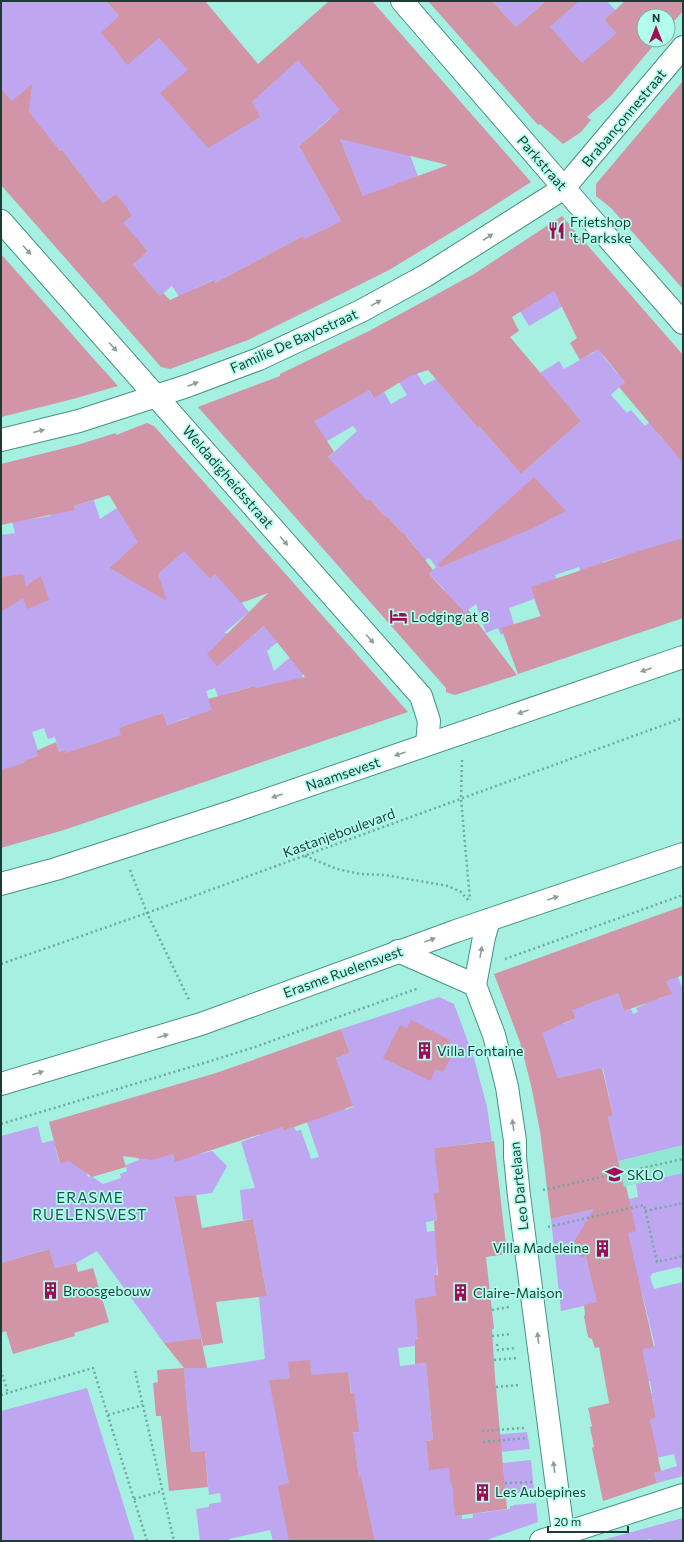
<svg xmlns="http://www.w3.org/2000/svg" width="684" height="1542" font-family="Commissioner,sans-serif">
	<style>
		.built { fill: #91e7d4 }
		.green { fill: #bfa6f0 }
		.building { fill: #d294a7; fill-rule: evenodd }
		.lines { fill: none; stroke-linecap: round; stroke-linejoin: round }
		.minor-casing { stroke: #479283; stroke-width: 24 }
		.major-casing { stroke: #479283; stroke-width: 24 }
		.path { stroke: #70aa9e; stroke-width: 2.5; stroke-dasharray: 2 3; stroke-linecap: butt }
		.minor { stroke: #fff; stroke-width: 22 }
		.major { stroke: #fff; stroke-width: 22 }
		.oneway { fill: #8e9e9a }
		.labels { text-anchor: middle; stroke-width: 3.5; stroke-linejoin: round; paint-order: stroke }
		.street-label { font-size: 14px; fill: #1d3c36; stroke: #b2feed }
		.poi-label { font-size: 14px; fill: #1d3c36; stroke: #b2feed; text-anchor: start }
		.neighbourhood-label { font-size: 15px; letter-spacing: 1px; fill: #19544a; stroke: #b2feed }
	</style>
	<rect width="100%" height="100%" fill="#a5f0e0"/>
	<path class="built" d="M683,1145V1173L549,1204L545,1176Z"/>
	<path class="green" d="M1,1H106L144,45L156,34L233,119L274,82L273,81L301,56L319,74L314,79L327,95L331,91L410,155L418,176L364,198L331,117L299,146L341,221L323,230L308,245L303,236L215,283L213,280L196,288L182,301L172,286L160,296L133,265L148,251L141,243L116,228L132,216L116,194L103,203L62,150L60,151L1,90Z
		M492,1H546L516,27Z
		M563,1H607L615,10L604,20L616,33L575,70L569,65L577,57L570,50L564,55L526,48L570,9Z
		M550,284L562,306L558,309L529,326L515,303Z
		M589,343L611,349L603,356L617,373L627,380L611,395L627,413L631,410L645,426L656,417L660,436L680,459L683,460V539L631,570L626,555L603,562L604,567L582,576L579,567L555,575L556,579L542,620L534,599L509,608L514,624L501,635L498,628L486,633L476,604L454,621L444,589L429,574L436,567L431,560L428,558L424,562L416,548L403,532L402,533L386,515L384,516L370,499L355,512L319,466L357,431L353,426L322,444L304,425L360,395L366,385L373,397L384,392L391,404L407,395L393,373L411,363L424,385L436,379L477,427L479,426L521,474L581,421L540,373L559,361L564,369L594,352Z
		M94,500L100,519L117,508L164,519L109,568L125,577L172,535L204,565L200,568L210,579L218,571L235,595L249,612L224,633L250,638L268,623L282,638L267,651L274,671L295,653L305,672L302,675L303,680L256,688L255,686L232,692L219,699L215,688L206,691L215,718L192,726L189,717L167,725L163,713L157,715L154,720L119,728L123,738L99,742L77,750L69,760L65,750L59,752L55,737L48,739L44,728L32,732L38,750L36,751L38,756L23,761L24,765L1,770V535L15,533L10,513L30,510L32,519L51,516V510H75L74,506Z
		M677,974L683,990V1145L618,1161L608,1117L613,1115L603,1068L558,1078L535,1015L564,1024L576,1018L571,1003L584,1006L605,998L615,985L624,1011L631,1009L633,1014L638,1012L636,1008L645,1004L637,982L659,999L671,994L665,978Z
		M439,997L454,1004L474,1058L487,1107L492,1141L434,1148L437,1165L451,1191L433,1193L437,1220L426,1222L427,1232L440,1230L437,1262L436,1296L420,1338L415,1339V1346L398,1348L400,1366L426,1363L433,1440L426,1441L429,1469L449,1468L450,1482L455,1483L454,1499L455,1514L457,1516L462,1515V1519L473,1518V1514L510,1509V1506H513V1505L536,1503L538,1522L484,1541H375L361,1477H359L355,1447L342,1433L358,1432L348,1372L270,1380L301,1541H273L270,1530L229,1539L227,1541H200L196,1509L209,1507V1504L221,1502L220,1493L209,1495L205,1451L191,1452L184,1368H207L265,1359L259,1297L267,1295L253,1219L243,1220L240,1190L255,1188L241,1142L260,1135L259,1133L281,1125L283,1131L294,1127L296,1131L301,1130L311,1159L319,1157L307,1122L340,1094L346,1110L353,1107L336,1058L350,1053L341,1029Z
		M38,1126L42,1143L54,1140L59,1163L68,1161L64,1146L87,1174L88,1177L91,1176L103,1184L121,1178L120,1174L127,1171L126,1165L139,1160L138,1157L171,1152L174,1160L196,1142L200,1154L212,1151L227,1166L212,1193L174,1198L202,1338L164,1343L97,1251L76,1263L55,1268L48,1249L1,1263V1136Z
		M683,1173V1270L679,1267L653,1273L650,1277L654,1289L683,1282V1476L657,1483L654,1473L677,1466L674,1454L656,1458L642,1427L651,1425L650,1420L656,1417L651,1393H652L650,1381H647L641,1349L655,1346L642,1293L561,1311L551,1219L589,1210L587,1195L623,1200L638,1197L636,1184Z
		M87,1388L135,1541H1V1411Z
		M527,1432L530,1449L501,1452L483,1436Z
		M531,1460L534,1491L509,1494L508,1491H505L503,1463Z
		M683,1518V1541H651L650,1539L642,1541H599Z"/>
	<path class="building" d="M106,1H205L258,64L329,1H372L531,182L470,221L432,244L389,270L337,296L248,340L170,369L161,367L1,185V89L12,101L32,84L29,112L60,151L62,150L103,203L116,194L125,205L132,216L123,223L148,251L133,265L160,296L163,293L170,300L214,280L215,283L303,236L305,239L341,221L299,146L340,110L298,60L252,102L260,117L208,148L160,93L188,70L159,38L127,65L117,51L101,33L119,16ZM340,139L448,165L363,196Z
		M428,1H492L516,27L546,1H579L550,27L582,63L616,33L604,20L625,1H683V11L668,28V16H644V40H658L611,96L587,117L591,120L581,132L563,144L540,124L538,125Z
		M683,81V289L611,208L596,196V184Z
		M562,216L683,355V463L619,387L625,382L598,349L580,360L570,343L577,338L554,291L512,317L519,331L510,337L581,421L521,474L479,426L478,428L428,370L410,376L374,398L369,390L314,421L334,452L328,457L367,501L370,499L384,516L386,515L402,533L403,532L433,570L429,574L465,613L468,610L517,675L455,695L446,692V688L198,407L280,376V374L369,331L474,274Z
		M1,254L92,357L118,386L73,399L1,417Z
		M147,423L154,426L408,712L64,830L1,848V770L24,763L23,761L38,756L36,751L56,742L59,752L65,750L66,753L121,735L119,728L163,713L167,725L212,710L208,699L255,686L256,688L305,677L264,626L217,666L207,654L268,593L241,603L215,574L210,579L184,551L158,574L167,601L109,568L138,542L109,495L74,506L75,510L1,525V464L77,445L116,433V435Z
		M534,477L566,511L533,528L440,567L438,564Z
		M683,538V618L518,674L501,628L541,616L531,587L626,555Z
		M23,574L26,586L41,576L49,600L27,609L23,598L1,612V577Z
		M683,906V975L666,981L672,994L624,1011L618,993L573,1010L576,1018L542,1033L558,1078L602,1068L613,1115L608,1117L624,1187L626,1186L636,1231L628,1233L654,1347L642,1349L656,1417L650,1420L661,1471L654,1473L657,1483L603,1501L592,1448L594,1447L590,1427L592,1426L588,1408L609,1403L599,1347L595,1348L592,1339L588,1337L584,1317L585,1314L584,1305L597,1302L586,1256L582,1257L569,1250L594,1209L551,1219L540,1131L531,1085L520,1042L494,974Z
		M411,1020L450,1040L447,1048L454,1052L443,1072L436,1069L430,1081L383,1058L400,1025L407,1028Z
		M341,1029L350,1053L336,1058L353,1106L283,1131L282,1127L175,1162L172,1154L152,1160L123,1156L126,1167L92,1177L69,1161L60,1164L49,1122L216,1073Z
		M494,1141L507,1254L486,1257L494,1329H492L495,1377L507,1509L455,1516L452,1483H450L449,1468L429,1470L426,1441L433,1440L426,1363L415,1364V1339H418L415,1299L436,1296L434,1275H438L434,1221L437,1220L433,1193L439,1192L434,1148Z
		M196,1195L202,1228L253,1219L267,1296L216,1302L223,1343L203,1346L174,1197Z
		M49,1249L55,1268L76,1263L78,1272L93,1268L109,1322L74,1333L75,1336L13,1354L6,1331L1,1333V1263Z
		M201,1338L207,1368H184L164,1343Z
		M310,1360L311,1375L348,1372L351,1393H354L359,1432H353L359,1477L361,1476L375,1541H289L278,1486L289,1483L269,1380L290,1378L288,1362Z
		M184,1368L191,1452L205,1451L208,1487L169,1491L161,1416H156L153,1383L158,1382L157,1370Z"/>
	<g class="lines">
		<defs>
			<path id="minor" d="M402,1L564,188L683,323
				M1,221L421,696L429,721L427,744
				M1,440L79,421L187,386L259,359L361,311L425,276L564,188L683,47
				M489,920L484,937L475,985L494,1035L507,1087L515,1141V1157L519,1196L563,1533V1541
				M398,951L475,985
				M541,1541L683,1495"/>
			<path id="major" d="M1,884L56,869L234,811L683,657
				M1,1084L201,1024L456,931L683,854"/>
		</defs>
		<use href="#minor" class="minor-casing"/>
		<use href="#major" class="major-casing"/>
		<path class="path" d="M462,760L461,799L470,900
			M305,856L337,869L360,874L385,875L448,886L461,892L469,901
			M130,870L147,913L190,1002
			M505,959L683,895
			M1,964L147,913L683,718
			M1,1124L204,1063L255,1047L419,988
			M543,1190L683,1159
			M645,1211L683,1203
			M548,1227L644,1205L657,1262L683,1256
			M484,1296L507,1293
			M492,1310L509,1307
			M492,1336L511,1334
			M497,1344L498,1350L515,1348
			M494,1360L516,1358
			M1,1370L8,1393
			M135,1371L174,1541
			M496,1387L520,1385
			M1,1395L93,1368L147,1541
			M108,1415L143,1405
			M482,1431L524,1428
			M483,1442L527,1438
			M505,1483L532,1482
			M134,1499L162,1491"/>
		<use href="#minor" class="minor"/>
		<use href="#major" class="major"/>
	</g>
	<defs><path id="oneway-solid" d="M-6-.8H1V-3.2L6.5 0L1 3.2V.8H-6Z"/></defs>
	<g class="oneway">
		<use href="#oneway-solid" transform="translate(488 237) rotate(-33)"/>
		<use href="#oneway-solid" transform="translate(27 250) rotate(48)"/>
		<use href="#oneway-solid" transform="translate(376 303) rotate(-29)"/>
		<use href="#oneway-solid" transform="translate(113 347) rotate(48)"/>
		<use href="#oneway-solid" transform="translate(193 384) rotate(-21)"/>
		<use href="#oneway-solid" transform="translate(39 431) rotate(-14)"/>
		<use href="#oneway-solid" transform="translate(284 541) rotate(49)"/>
		<use href="#oneway-solid" transform="translate(370 639) rotate(49)"/>
		<use href="#oneway-solid" transform="translate(646 670) rotate(161)"/>
		<use href="#oneway-solid" transform="translate(523 712) rotate(161)"/>
		<use href="#oneway-solid" transform="translate(400 754) rotate(161)"/>
		<use href="#oneway-solid" transform="translate(277 796) rotate(161)"/>
		<use href="#oneway-solid" transform="translate(553 898) rotate(-19)"/>
		<use href="#oneway-solid" transform="translate(430 940) rotate(-20)"/>
		<use href="#oneway-solid" transform="translate(481 952) rotate(-80)"/>
		<use href="#oneway-solid" transform="translate(163 1036) rotate(-17)"/>
		<use href="#oneway-solid" transform="translate(38 1073) rotate(-17)"/>
		<use href="#oneway-solid" transform="translate(513 1125) rotate(-98)"/>
		<use href="#oneway-solid" transform="translate(538 1338) rotate(-97)"/>
		<use href="#oneway-solid" transform="translate(554 1467) rotate(-98)"/>
	</g>
	<defs>
		<symbol id="restaurant-bare" viewBox="-9 -9 18 18"><path d="M-5-6h1v4h1v-4h1v4h1v-4h1v5L-1.5 .5V6h-2V.5L-5-1ZM5-6V6H3V1.5H1.5Q1.5-4 5-6Z" fill="#9f0c55" stroke="#b2feed" stroke-width="2.5" paint-order="stroke"/></symbol>
		<symbol id="hotel-bare" viewBox="-9 -9 18 18"><path d="M-6-4.5h1.5V1H6V5H4.5V3h-9V5H-6ZM-4 0a1.8 1.8 0 1 1 3.6 0ZM.5 0V-2.5h3Q6-2.5 6 0Z" fill="#9f0c55" stroke="#b2feed" stroke-width="2.5" paint-order="stroke"/></symbol>
		<symbol id="building-bare" viewBox="-9 -9 18 18"><path d="M-4-6H4V6H1V3H-1V6H-4ZM-2.5-4.3h1.7v1.8h-1.7ZM.8-4.3h1.7v1.8H.8ZM-2.5-1h1.7V.8h-1.7ZM.8-1h1.7V.8H.8Z" fill="#9f0c55" stroke="#b2feed" stroke-width="2.5" paint-order="stroke"/></symbol>
		<symbol id="school-bare" viewBox="-9 -9 18 18"><path d="M0-5L7-2L0 1L-7-2ZM-4 1L0 2.5L4 1V4Q0 6-4 4Z" fill="#9f0c55" stroke="#b2feed" stroke-width="2.5" paint-order="stroke"/></symbol>
	</defs>
	<g fill-rule="evenodd">
		<use href="#restaurant-bare" x="544" y="218" width="25" height="25"/>
		<use href="#hotel-bare" x="386" y="604" width="25" height="25"/>
		<use href="#building-bare" x="412" y="1038" width="25" height="25"/>
		<use href="#school-bare" x="602" y="1162" width="25" height="25"/>
		<use href="#building-bare" x="590" y="1236" width="25" height="25"/>
		<use href="#building-bare" x="38" y="1278" width="25" height="25"/>
		<use href="#building-bare" x="448" y="1280" width="25" height="25"/>
		<use href="#building-bare" x="470" y="1480" width="25" height="25"/>
	</g>
	<g class="labels">
		<g class="street-label">
			<text transform="translate(624 118) rotate(-50)" y="5">Brabançonnestraat</text>
			<text transform="translate(542 163) rotate(49)" y="5">Parkstraat</text>
			<text transform="translate(294 341) rotate(-24)" y="5">Familie De Bayostraat</text>
			<text transform="translate(228 477) rotate(49)" y="5">Weldadigheidsstraat</text>
			<text transform="translate(343 774) rotate(-19)" y="5">Naamsevest</text>
			<text transform="translate(339 833) rotate(-20)" y="5">Kastanjeboulevard</text>
			<text transform="translate(343 972) rotate(-20)" y="5">Erasme Ruelensvest</text>
			<text transform="translate(519 1186) rotate(-96)" y="5">Leo Dartelaan</text>
		</g>
		<g class="poi-label">
			<text x="570" y="227">Frietshop<tspan x="570" dy="16">'t Parkske</tspan></text>
			<text x="411" y="622">Lodging at 8</text>
			<text x="437" y="1056">Villa Fontaine</text>
			<text x="627" y="1180">SKLO</text>
			<text x="589" y="1253" text-anchor="end">Villa Madeleine</text>
			<text x="63" y="1296">Broosgebouw</text>
			<text x="473" y="1298">Claire-Maison</text>
			<text x="495" y="1497">Les Aubepines</text>
		</g>
		<g class="neighbourhood-label">
			<text x="90" y="1203">ERASME<tspan x="90" dy="17">RUELENSVEST</tspan></text>
		</g>
	</g>
	<rect width="684" height="1542" fill="none" stroke="#1d3c36" stroke-width="4"/>
	<g transform="translate(656 28)"><circle r="19" fill="#b2feed" stroke="#76b0a4"/>
	<path d="M0-3L7 15L0 10L-7 15Z" fill="#9f0c55"/>
	<text y="-6" font-size="11" font-weight="bold" text-anchor="middle" fill="#1d3c36">N</text>
	</g>
	<path d="M548 1526v6h80v-6" fill="none" stroke="#1d3c36" stroke-width="2"/>
	<text x="554" y="1526" font-size="12" fill="#1d3c36" stroke="#b2feed" stroke-width="3" paint-order="stroke">20 m</text>
</svg>
